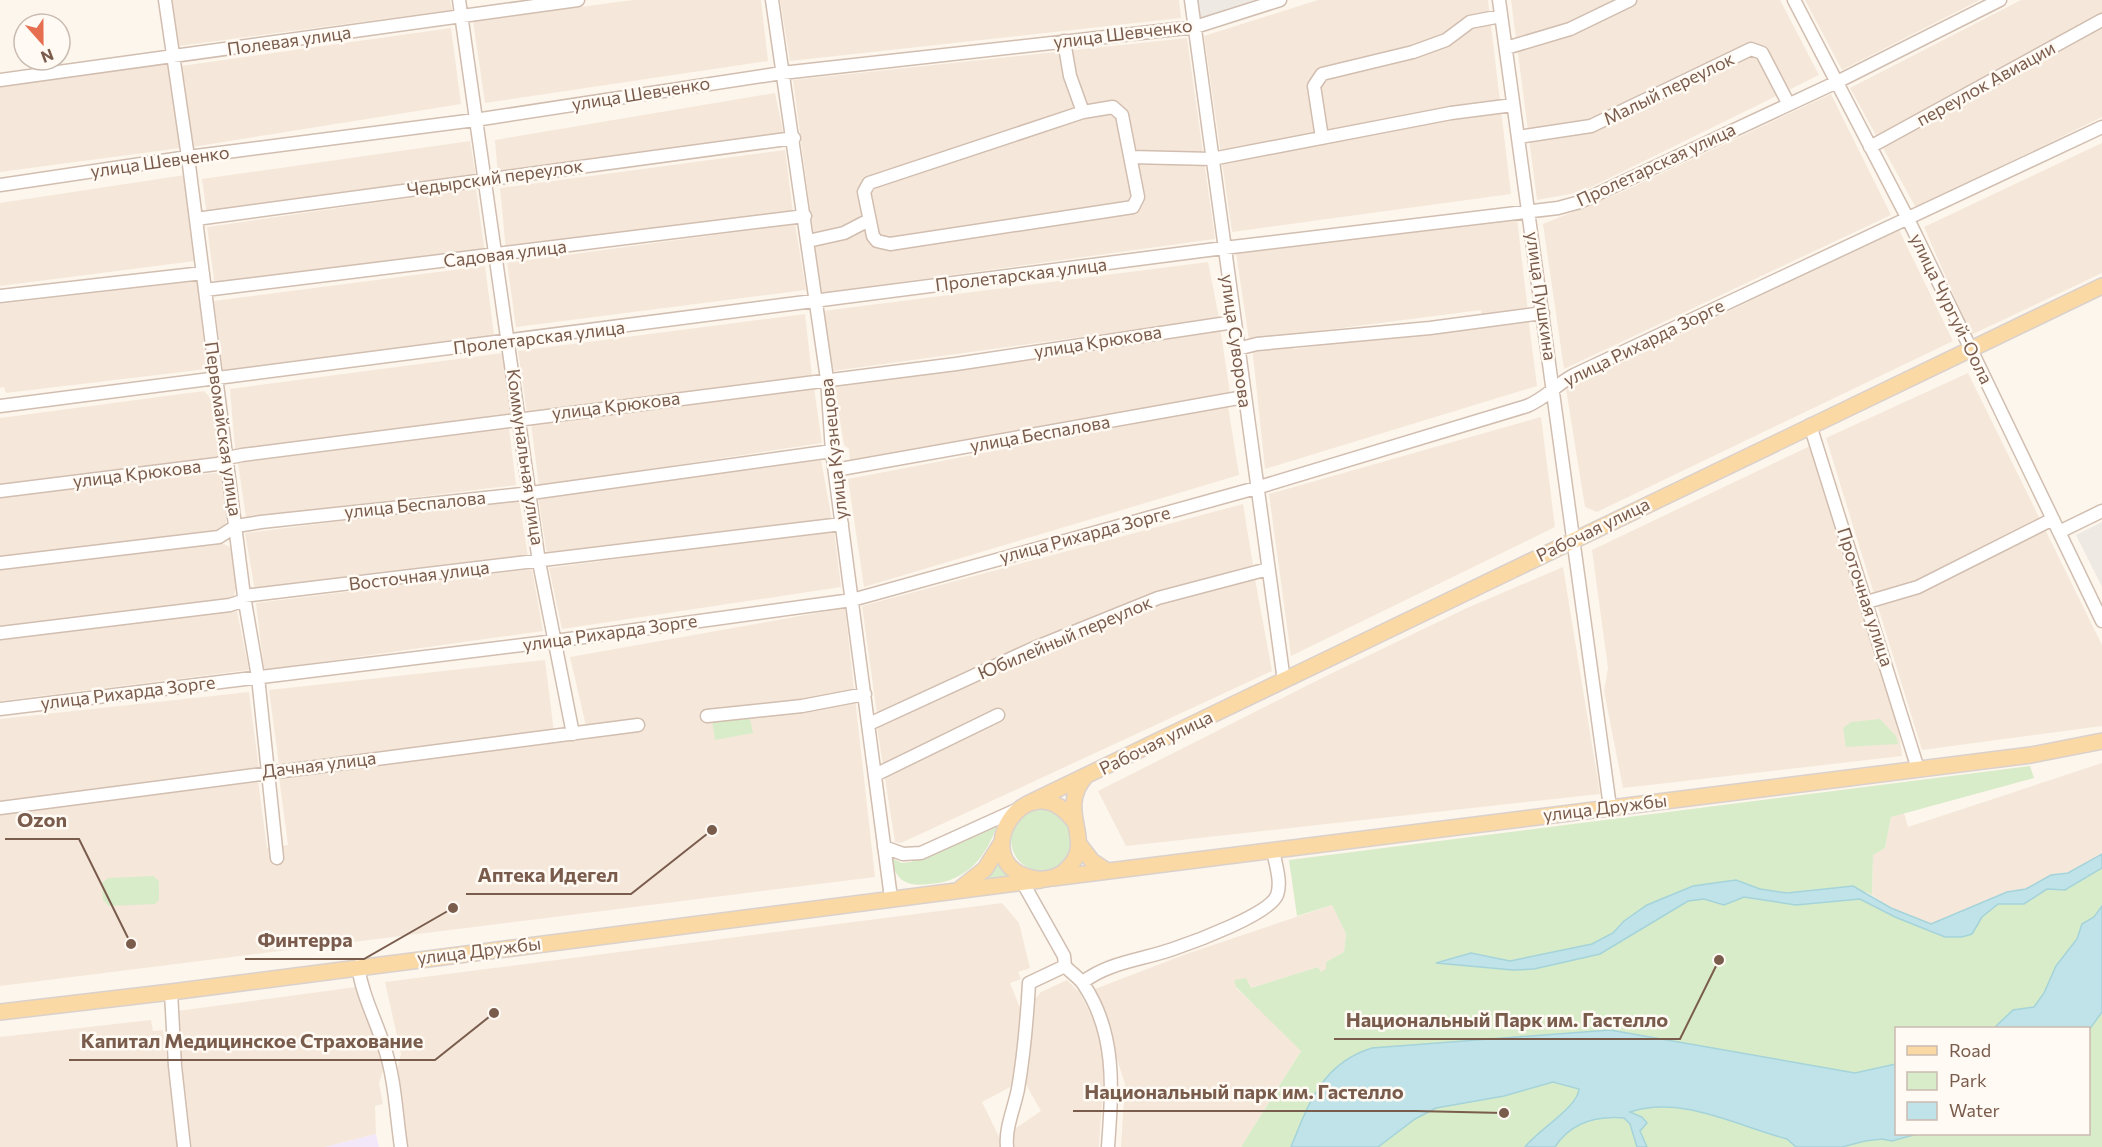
<svg xmlns="http://www.w3.org/2000/svg" width="2102" height="1147" font-family="Commissioner,sans-serif">
	<style>
		.residential { fill: #f5e8da }
		.industrial { fill: #efe9e4 }
		.education { fill: #f3e8fa }
		.green { fill: #d8ecc9; fill-rule: evenodd }
		.water { fill: #bfe3e8; stroke: #a5d3da; stroke-width: 1.5 }
		.lines { fill: none; stroke-linecap: round; stroke-linejoin: round }
		.minor-casing { stroke: #d1beb0; stroke-width: 15 }
		.major-casing { stroke: #dad1cd; stroke-width: 18 }
		.minor { stroke: #fff; stroke-width: 12 }
		.major { stroke: #fbd9a5; stroke-width: 15 }
		.labels { text-anchor: middle; stroke-width: 5; stroke-linejoin: round; paint-order: stroke }
		.street-label { font-size: 18px; fill: #7a5c4d; stroke: #fffaf3 }
		.leader { fill: none; stroke: #7a5c4d; stroke-width: 2 }
		.callout-dot { fill: #7a5c4d; stroke: #fffaf3; stroke-width: 2 }
		.callout-label { font-size: 20px; text-anchor: middle; font-weight: bold; fill: #7a5c4d; stroke: #fffaf3; stroke-width: 5; stroke-linejoin: round; paint-order: stroke }
	</style>
	<rect width="100%" height="100%" fill="#fdf6ec"/>
	<path class="residential" d="M172,0H450L452,10L179,46Z
		M633,0H761L768,61L485,103L473,21Z
		M780,0H1179L1181,18L790,61Z
		M1318,0H1488L1511,194L1232,232L1204,36Z
		M1511,0H1780L1819,75L1581,192L1537,200Z
		M1805,0H1980L1842,70Z
		M2021,0H2102V117L1916,208L1850,88Z
		M451,28L461,104L192,147L181,66Z
		M1187,38L1215,239L821,293L793,80Z
		M170,62L181,148L0,172V85Z
		M775,93L784,136L498,176L495,140Z
		M1831,94L1891,215L1564,369L1543,224L1622,192Z
		M470,141L476,177L207,216L202,179Z
		M2102,143V273L1971,335L1924,227Z
		M785,150L793,212L506,251L500,188Z
		M185,175L195,261L0,286V203Z
		M476,188L485,253L215,287L207,227Z
		M1517,218L1528,312L1482,316L1481,310L1249,340L1236,253Z
		M795,224L806,290L516,327L507,263Z
		M1899,230L1953,341L1597,512L1585,507L1566,389Z
		M1208,262L1219,318L833,371L823,311Z
		M485,266L494,335L223,371L214,301Z
		M197,281L207,369L6,393L4,387L0,388V304Z
		M805,314L812,376L527,413L518,351Z
		M1528,316L1537,386L1265,469L1252,346L1291,343L1294,349Z
		M1220,327L1230,393L850,461L849,449L844,445L834,385Z
		M503,353L511,416L235,449L230,389Z
		M1968,373L2102,645V726L1922,750L1826,438Z
		M814,388L822,443L539,486L531,423Z
		M204,391L215,403L220,458L0,486V418Z
		M1228,406L1239,475L864,587L848,479Z
		M1541,417L1555,527L1291,656L1269,494Z
		M509,428L516,485L246,518L238,463Z
		M1812,445L1896,709L1902,756L1623,788L1604,691L1608,668L1592,550Z
		M821,460L832,520L547,555L538,496Z
		M217,473L221,475L226,509V531L0,558V497L82,485Z
		M519,499L528,557L255,591L245,533Z
		M1243,504L1253,565L1147,595L877,714L862,606Z
		M834,530L841,587L562,629L549,568Z
		M222,543L230,547L232,559L236,588L233,599L0,628V568Z
		M1563,567L1600,794L1126,846L1098,791L1326,676L1467,608Z
		M532,569L543,631L264,670L256,603Z
		M1241,579H1255L1272,671L901,843L895,842L877,727L1027,656L1156,605Z
		M845,608L875,877L0,986V812L258,780L267,848L288,845L279,777L589,739L570,657Z
		M237,611L249,670L0,701V639Z
		M545,660L554,732L279,765L269,690Z
		M249,692L259,769L0,802V719Z
		M2102,763V854L2074,871L2051,875L2026,889L2007,892L1931,924L1891,908L1872,895L1873,855L1885,848L1891,817L1904,813L1908,827Z
		M1002,903L1019,923L1030,968L1018,972L1021,979L1010,983L1025,1020L1016,1084L982,1102L1004,1147H405L396,1075L401,1054L385,982Z
		M1332,905L1346,934L1344,952L1326,962L1327,969L1321,972L1318,967L1251,988H1236L1302,1049L1241,1147H1121L1125,1084L1095,989L1186,954Z
		M1067,980L1079,992L1097,1026L1105,1058L1099,1147H1011L1010,1132L1041,1111L1024,1081L1035,999L1041,992Z
		M356,987L382,1061L383,1071L379,1083L383,1104L375,1106L376,1134L325,1147H190L181,1074L177,1011Z
		M151,1020L153,1031L163,1030L179,1147H0V1037Z"/>
	<path class="industrial" d="M1197,0H1257L1200,19Z
		M2102,522V587L2076,535Z"/>
	<path class="education" d="M376,1134L379,1147H325Z"/>
	<path class="green" d="M749,714L753,733L715,740L712,721Z
		M1880,719L1896,736L1898,744L1846,747L1843,728L1851,722Z
		M2030,766L2034,778L1891,817L1885,848L1873,855L1872,895L1866,892V897L1929,929L2102,862V1147H1241L1301,1051L1236,987L1234,980L1246,978L1251,988L1318,967L1321,972L1326,969V962L1344,952L1346,934L1332,905L1297,916L1289,860ZM1896,1028H2088V1134H1896Z
		M1011 840a31 31 0 1 1 62 0a31 31 0 1 1-62 0Z
		M998,823C986,857 968,881 930,884C920,885 911,886 902,880C895,874 892,864 887,856L902,863L911,862Z
		M1001,861L1012,878L985,881Z
		M153,876L159,881V900L155,904L109,906L103,900L102,883L108,878Z"/>
	<path class="water" d="M2102,854V868L2065,890L2047,889L2024,904H1998L1982,917L1972,934L1962,937H1945L1895,917L1860,899L1796,905L1744,897L1724,905L1704,899L1688,901L1600,954L1534,969L1513,970L1436,963L1471,953L1510,961L1592,944L1613,933L1624,921L1647,905L1693,886L1736,880L1760,889L1787,893L1853,886L1891,908L1931,924L2007,892L2026,889L2051,875L2068,873Z
		M2102,906V1012L2089,1030L1994,1028L2013,1010L2034,1007L2044,993L2056,966L2077,939L2082,924L2094,917Z
		M1610,1030L1855,1073L1896,1064V1134H1917L1892,1141L1882,1139L1865,1141L1842,1147H1796L1787,1139C1737,1126 1682,1095 1630,1112L1642,1117L1647,1123L1640,1131L1647,1147H1637L1630,1124L1624,1118C1598,1116 1571,1122 1555,1147H1525C1538,1130 1578,1107 1579,1089L1553,1082L1504,1096L1436,1108L1415,1119L1378,1147H1291C1309,1102 1323,1063 1372,1048Z"/>
	<g class="lines">
		<defs>
			<path id="minor" d="M165,0L188,157L244,596L258,677L277,858
				M459,0L539,562L573,734
				M772,0L827,379L832,451L891,898
				M1191,0L1284,681
				M1499,0L1610,807
				M1794,0L1908,219L2102,621
				M1064,41L1070,76L1083,112L869,183L864,192L873,236L877,241L890,244L1133,207L1138,197L1122,115L1113,107L1083,112
				M1506,48L1570,29L1630,0
				M0,80L578,0
				M1518,137L1591,126L1751,49L1762,53L1788,103
				M1322,138L1314,86L1322,74L1413,52L1446,40L1470,22L1501,16
				M1870,147L2102,20
				M1131,157L1212,159L1451,113L1513,105
				M0,185L188,157L475,120L782,73L1195,27L1280,0
				M196,219L794,138
				M808,241L844,233L869,220
				M205,290L805,216
				M0,296L203,273
				M1237,349L1257,344L1430,328L1543,313
				M0,406L1224,248L1558,208L1580,202L1837,82L2000,0
				M1810,425L1918,769
				M835,470L1244,397
				M0,491L217,464L224,462L227,458L242,455L956,364L1234,322
				M2059,532L2102,511
				M0,563L219,537L236,526L261,522L531,493L832,451
				M1867,602L1918,587L2053,519
				M0,633L230,605L242,601L244,596L842,524
				M0,709L555,641L852,600L1256,488L1527,406C1548,397 1555,385 1574,375L2102,127
				M707,716L802,706L865,694
				M869,724L1034,648L1158,598L1268,569
				M875,775L998,715
				M0,808L638,725
				M884,847L903,854L921,853L1016,810
				M1019,876L1064,956L1065,966
				M358,966C362,995 375,1018 384,1046C395,1078 396,1113 401,1147
				M1065,966C1070,972 1080,978 1084,985C1117,1035 1112,1090 1108,1147
				M1083,982C1109,962 1142,960 1173,949C1194,942 1270,914 1277,895C1282,882 1275,863 1273,850
				M171,992L175,1066L184,1147
				M1007,1147C1005,1128 1014,1109 1018,1089C1024,1054 1027,1019 1029,983L1065,966"/>
			<path id="major" d="M1027,804L2102,286
				M1073,820C1026,759 964,863 1032,878C1044,881 1057,878 1066,870C1098,841 1055,813 1085,777
				M1079,844L1092,861L1107,871
				M1053,878L2031,755L2102,741
				M961,888L985,869L1002,842
				M0,1012L171,992L1041,880"/>
		</defs>
		<use href="#minor" class="minor-casing"/>
		<use href="#major" class="major-casing"/>
		<use href="#minor" class="minor"/>
		<use href="#major" class="major"/>
	</g>
	<g class="labels">
		<g class="street-label">
			<text transform="translate(1123 34) rotate(-7)" y="6">улица Шевченко</text>
			<text transform="translate(289 41) rotate(-8)" y="6">Полевая улица</text>
			<text transform="translate(1986 84) rotate(-29)" y="6">переулок Авиации</text>
			<text transform="translate(1669 89) rotate(-26)" y="6">Малый переулок</text>
			<text transform="translate(641 94) rotate(-9)" y="6">улица Шевченко</text>
			<text transform="translate(160 162) rotate(-8)" y="6">улица Шевченко</text>
			<text transform="translate(1656 165) rotate(-25)" y="6">Пролетарская улица</text>
			<text transform="translate(495 178) rotate(-8)" y="6">Чедырский переулок</text>
			<text transform="translate(505 254) rotate(-7)" y="6">Садовая улица</text>
			<text transform="translate(1021 275) rotate(-7)" y="6">Пролетарская улица</text>
			<text transform="translate(1541 296) rotate(82)" y="6">улица Пушкина</text>
			<text transform="translate(1951 309) rotate(64)" y="6">улица Чургуй-Оола</text>
			<text transform="translate(539 338) rotate(-7)" y="6">Пролетарская улица</text>
			<text transform="translate(1236 341) rotate(82)" y="6">улица Суворова</text>
			<text transform="translate(1098 342) rotate(-9)" y="6">улица Крюкова</text>
			<text transform="translate(1644 343) rotate(-26)" y="6">улица Рихарда Зорге</text>
			<text transform="translate(616 406) rotate(-7)" y="6">улица Крюкова</text>
			<text transform="translate(223 429) rotate(82)" y="6">Первомайская улица</text>
			<text transform="translate(1040 434) rotate(-10)" y="6">улица Беспалова</text>
			<text transform="translate(834 449) rotate(-96)" y="6">улица Кузнецова</text>
			<text transform="translate(525 457) rotate(82)" y="6">Коммунальная улица</text>
			<text transform="translate(137 474) rotate(-7)" y="6">улица Крюкова</text>
			<text transform="translate(415 505) rotate(-6)" y="6">улица Беспалова</text>
			<text transform="translate(1593 530) rotate(-26)" y="6">Рабочая улица</text>
			<text transform="translate(1085 535) rotate(-15)" y="6">улица Рихарда Зорге</text>
			<text transform="translate(419 576) rotate(-7)" y="6">Восточная улица</text>
			<text transform="translate(1865 597) rotate(72)" y="6">Проточная улица</text>
			<text transform="translate(610 633) rotate(-8)" y="6">улица Рихарда Зорге</text>
			<text transform="translate(1065 638) rotate(-23)" y="6">Юбилейный переулок</text>
			<text transform="translate(128 693) rotate(-7)" y="6">улица Рихарда Зорге</text>
			<text transform="translate(1156 743) rotate(-26)" y="6">Рабочая улица</text>
			<text transform="translate(319 765) rotate(-7)" y="6">Дачная улица</text>
			<text transform="translate(1605 808) rotate(-7)" y="6">улица Дружбы</text>
			<text transform="translate(479 951) rotate(-7)" y="6">улица Дружбы</text>
		</g>
	</g>
	<path class="leader" d="M131 944L79 839H5M712 830L631 894H466M453 908L364 959H245M1719 960L1680 1039H1334M494 1013L435 1060H69M1504 1113L1416 1111H1073"/>
	<g class="callout-dot">
		<circle cx="131" cy="944" r="6"/>
		<circle cx="712" cy="830" r="6"/>
		<circle cx="453" cy="908" r="6"/>
		<circle cx="1719" cy="960" r="6"/>
		<circle cx="494" cy="1013" r="6"/>
		<circle cx="1504" cy="1113" r="6"/>
	</g>
	<g class="callout-label">
		<text x="42" y="827">Ozon</text>
		<text x="548" y="882">Аптека Идегел</text>
		<text x="305" y="947">Финтерра</text>
		<text x="1507" y="1027">Национальный Парк им. Гастелло</text>
		<text x="252" y="1048">Капитал Медицинское Страхование</text>
		<text x="1244" y="1099">Национальный парк им. Гастелло</text>
	</g>
	<rect x="1895" y="1027" width="195" height="108" fill="#fffaf3" stroke="#cabbb1" stroke-width="1.5"/>
	<rect x="1907" y="1046" width="30" height="9" fill="#fbd9a5" stroke="#cabbb1" stroke-width="1.5"/>
	<text x="1949" y="1057" font-size="18" fill="#7a5c4d">Road</text>
	<rect x="1907" y="1072" width="30" height="18" fill="#d8ecc9" stroke="#cabbb1" stroke-width="1.5"/>
	<text x="1949" y="1087" font-size="18" fill="#7a5c4d">Park</text>
	<rect x="1907" y="1102" width="30" height="18" fill="#bfe3e8" stroke="#cabbb1" stroke-width="1.5"/>
	<text x="1949" y="1117" font-size="18" fill="#7a5c4d">Water</text>
	<g transform="translate(42 42) rotate(159)"><circle r="28" fill="#fffaf3" stroke="#cabbb1" stroke-width="1.5"/>
	<path d="M0-4.5L10 22L0 15L-10 22Z" fill="#e76f51"/>
	<text y="-9" font-size="16" font-weight="bold" text-anchor="middle" fill="#7a5c4d">N</text>
	</g>
</svg>
